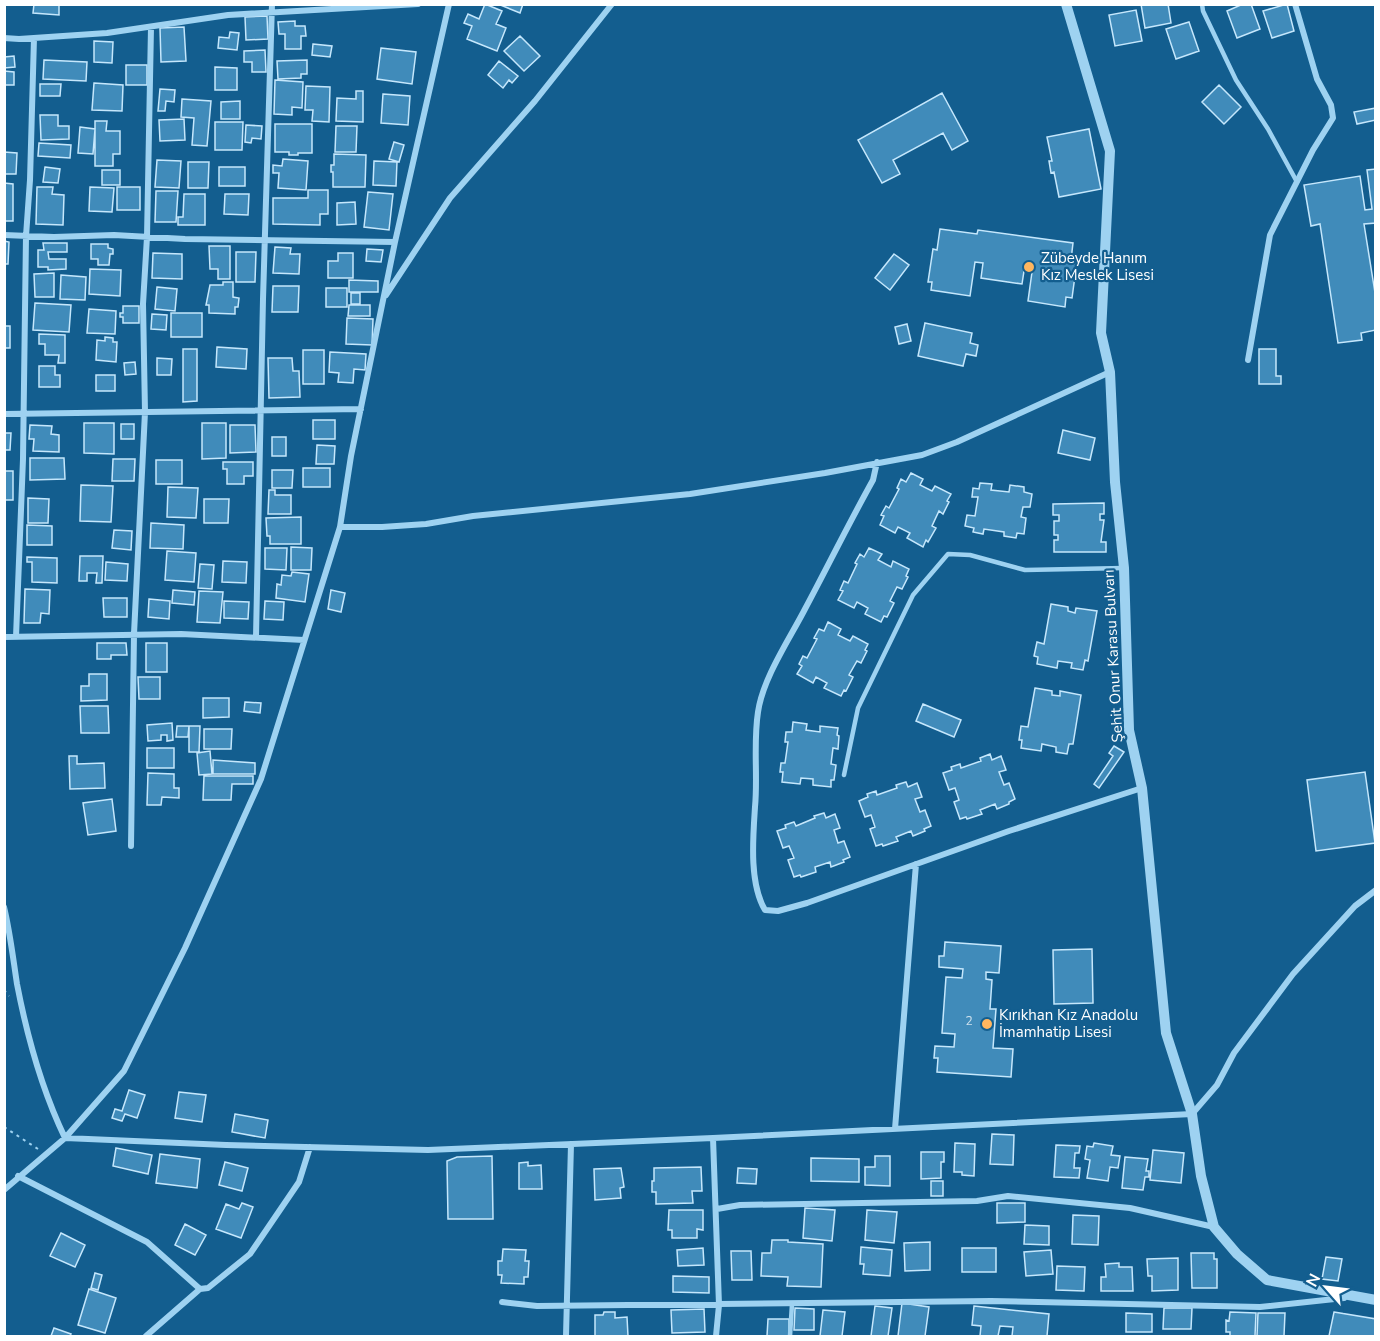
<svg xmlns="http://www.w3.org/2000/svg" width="1380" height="1341" font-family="'Nunito Sans',sans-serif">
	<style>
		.building { fill: #408bba; stroke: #c5e7fc; stroke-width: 1.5 }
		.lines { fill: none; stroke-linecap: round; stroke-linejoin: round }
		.path { stroke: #9ed2f1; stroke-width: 2; stroke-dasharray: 3 4.5; stroke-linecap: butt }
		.service { stroke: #9ed2f1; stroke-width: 4.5 }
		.minor { stroke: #9ed2f1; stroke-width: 6 }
		.tertiary { stroke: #9ed2f1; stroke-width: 10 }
		.poi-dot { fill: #ffb65f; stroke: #135e8f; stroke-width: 2 }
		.labels { text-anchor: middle; stroke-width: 4.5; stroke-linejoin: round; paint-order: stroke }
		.number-label { font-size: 12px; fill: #cfe2ee }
		.poi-label { font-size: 15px; fill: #fff; stroke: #135e8f; text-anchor: start }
		.street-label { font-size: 15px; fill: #fff; stroke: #135e8f }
	</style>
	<rect width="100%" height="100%" fill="#135e8f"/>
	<path class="building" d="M34,4H59V15L33,13Z
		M485,4L502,11L496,24L506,28L497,51L467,39L472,26L464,23L468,14L479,19Z
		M498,4H523L520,13Z
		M1141,4H1168L1171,23L1145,28Z
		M1243,4H1251L1260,29L1237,38L1227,11Z
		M1287,4L1294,31L1272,38L1263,11Z
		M1136,10L1142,41L1115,46L1109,15Z
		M267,16L268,39L246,40L245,17Z
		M295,21V26H305L306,36H301V49H285V34H279L278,22Z
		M1189,22L1199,51L1176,59L1166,29Z
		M184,27L186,61L161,62L160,28Z
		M230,32L239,33L237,50L218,48L219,37L229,38Z
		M520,36L540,56L524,71L504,51Z
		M94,41L113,42L112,63L94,62Z
		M313,44L332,46L330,57L312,55Z
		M381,48L416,52L412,84L377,79Z
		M265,50L266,72H252V62H244V51Z
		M14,56L15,67L4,68V57Z
		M44,60L87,62L86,81L43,79Z
		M307,60V74H301V78L278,79L277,61Z
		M499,61L518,76L512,83L509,80L503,88L488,75Z
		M126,65H147V85H126Z
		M215,67L237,68V90H215Z
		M4,71L14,72V85H4Z
		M275,80L303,82L302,108L292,107V115L274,114Z
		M94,83L123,85L122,111L92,110Z
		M40,84H61L60,96H40Z
		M1219,85L1241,107L1224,124L1202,102Z
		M306,86L330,87L329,122L312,121L313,110H305Z
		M160,89L175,90L174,102L166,101L165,111H158Z
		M356,91H363V122L336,121L337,98L356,99Z
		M942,93L968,141L952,150L943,133L893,160L900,174L882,183L858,140Z
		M383,94L410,96L408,125L381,123Z
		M182,99L211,101L207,146L192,145L194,118L181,117Z
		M240,101V119H221V102Z
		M1376,108V120L1357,124L1354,112Z
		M40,115H58V126H69V139L41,140Z
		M184,119L185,140L160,141L159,120Z
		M95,121H107L106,131H120V154H113V166H95Z
		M215,122H243L242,150H215Z
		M275,124H312V153H298V155H289V152H275Z
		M246,125L262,126L261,139L252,138L251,143L245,142Z
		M336,126H357L356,152H335Z
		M80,127L95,129L93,154L78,153Z
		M1089,129L1101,189L1059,197L1054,172L1051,173L1049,161H1052L1047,137Z
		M394,142L404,145L399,162L389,159Z
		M39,143L71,145L70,158L38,156Z
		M4,152L17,153L16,174H4Z
		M334,154L366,155L365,187H333V172H331V165H334Z
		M283,159L308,161L306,190L278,188L279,173H273V165L282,166Z
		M157,160L181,161L179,188L155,187Z
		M374,161L397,162L396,186L373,185Z
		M188,162H209L208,188H188Z
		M45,167L60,169L58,183L43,182Z
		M219,167H245V186H219Z
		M1376,169V223L1364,224L1376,299V330L1361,333L1362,340L1338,343L1320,224L1311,226L1304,185L1360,176L1365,210L1372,209L1367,170Z
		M102,170H120V185H102Z
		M4,183L13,184V221H4Z
		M37,187H53L52,194L64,195L63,225L36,224Z
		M90,187L114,188L112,212L89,211Z
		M117,187H140V210H117Z
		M308,190H328V214H320V225L273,224V198H308Z
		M156,191H178L176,222H155Z
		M368,192L393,194L389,230L364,227Z
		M184,194H205V225H178V217H183Z
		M225,194H249L248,215L224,214Z
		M355,202L356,224L337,225V203Z
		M940,229L977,234L978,230L1073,243L1071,260L1077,261L1072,298L1066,297L1065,307L1028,301L1032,272L1024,271L1022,284L981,278L983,263L975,262L970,296L931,290L932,282H928L933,249L937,250Z
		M4,241L9,242L8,264H4Z
		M43,243H67V252H48L49,259H66V269L48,270V267H38V250H44Z
		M91,244H108V248L113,249V254H110L109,265H98V259H91Z
		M209,246H230V279H218V269H210Z
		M275,247L291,248L290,254H300L299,274L273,273Z
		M367,249L383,250L381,262L366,261Z
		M236,252H256L255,282H236Z
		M153,253L182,254V279L152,278Z
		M338,253H353V278H328V261H338Z
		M894,254L909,265L890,290L875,278Z
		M90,269L121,270L120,296L89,294Z
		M54,273V297H35L34,274Z
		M61,275L86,277L85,300L60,299Z
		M349,280L378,281V292H349Z
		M223,282H233V297L239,298L238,307H235V314L209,313V305H206L210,285H223Z
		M273,286H299L298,312H272Z
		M157,287L177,289L175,311L155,309Z
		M326,288H347V307H326Z
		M351,293H360V304H351Z
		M35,303L71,305L69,332L33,330Z
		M349,305H370V316H348Z
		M123,306H139V323H123V317H120V313H123Z
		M89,309L116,311L115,334L87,333Z
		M171,313H202V337H171Z
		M152,314L167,315L166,330L151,329Z
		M347,318L373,319L372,345L346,344Z
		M925,323L972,333L970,343L978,345L976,356L966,354L963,366L918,356Z
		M907,324L911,341L899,344L895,327Z
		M4,326H10V348H4Z
		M39,334L65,335V363H58L59,355H45V344H39Z
		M105,337L113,338V342H117L116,362L96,360L97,340L105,341Z
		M217,347L247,349L246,369L216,367Z
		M183,349H197V401L183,402Z
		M1259,349H1276V376H1281V384H1259Z
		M303,350H324V384H303Z
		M330,352L366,354L365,370L354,369L353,383L338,382L339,373L329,372Z
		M157,358L172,359L171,375H157Z
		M268,358H292L293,371H299L300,397L269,398Z
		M135,362L136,374L125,375L124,363Z
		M39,366H55V375H60V387H39Z
		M96,375H115V391H96Z
		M313,420H335V439H313Z
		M84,423H114V454L84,453Z
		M202,423H226V458L202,459Z
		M121,424H134V439H121Z
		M30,425L52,426L51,434L59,435V452L33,451L34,439H29Z
		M230,425H255L256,452L230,453Z
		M1063,430L1095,438L1090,460L1058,453Z
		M4,433H11L10,450H4Z
		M272,437H286V456H272Z
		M317,445L335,446L334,464H316Z
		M30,458H64L65,479L30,480Z
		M113,459H135L134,481H112Z
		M156,460H182V484H156Z
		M223,462H253V476H244V484H227V469H223Z
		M303,468H330V487H303Z
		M272,470H293L292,488H272Z
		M4,471H13V500H4Z
		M911,473L923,479L920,485L932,491L935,486L951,494L947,501L949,502L943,514L939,511L932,526L936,528L928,542L926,540L923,547L907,538L910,533L898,527L895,533L880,525L884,516L881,515L886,506L889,508L899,489L897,488L901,479L906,482Z
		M980,483L992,484L991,490L1009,492L1010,485L1024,487V492L1032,494L1030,507H1023L1021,517L1026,518L1024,534L1017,533L1016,538L1004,536V532L984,529L983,534L973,532L974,528L965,526L967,515L975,516L978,497H972L973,488L979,489Z
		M81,485L113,486L111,522L80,521Z
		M168,487L198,488L196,518L167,517Z
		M269,490H275V495H291V514H268Z
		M28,498L49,499L48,523H28Z
		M204,499H229L228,523H204Z
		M1104,503V514H1100V520H1104L1101,542H1106V552H1054V540H1058V535H1054V521H1059V515H1053V504Z
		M301,517V544H270V536H267L266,518Z
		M151,523L184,525L183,549L150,548Z
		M27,525L52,526V545H27Z
		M114,530L132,531L131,550L112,548Z
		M291,547L312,548L311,570H291Z
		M265,548H287L286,570L265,569Z
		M869,548L882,554L878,560L891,567L893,561L909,569L906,576L908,577L902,589L897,587L890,601L894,603L887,617L884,616L881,622L865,614L868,608L857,602L854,608L838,600L843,591L840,590L844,581L848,583L857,564L855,563L860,554L864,557Z
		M167,551L196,553L194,582L165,580Z
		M80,556H103L102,583H96L97,573H87V581H79Z
		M27,557L57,558V583L32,582V562H27Z
		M223,561L247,562L246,583L222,582Z
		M106,562L128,564L127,581L105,580Z
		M200,564L214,565L212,589L198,588Z
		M292,572L309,574L305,602L276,598L277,584L281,585L282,575L291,576Z
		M25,589L50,590L49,614L41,613L40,623H24Z
		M173,590L195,592L194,605L172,603Z
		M331,590L345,593L341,612L328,609Z
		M199,591L223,592L220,623L197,622Z
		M103,598H127V617H104Z
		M149,599L170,601L169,619L148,617Z
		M224,601L249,602L248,619L224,618Z
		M265,601L284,602L283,620L264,619Z
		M1051,604L1068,607V611L1075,613L1076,608L1097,611L1088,661L1085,660L1083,670L1071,668L1072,663L1058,661L1057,668L1037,664L1038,657L1034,656L1037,642L1044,644Z
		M828,622L841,629L838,635L850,641L853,636L868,644L865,650L867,651L861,663L857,661L849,675L853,677L846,691L844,690L841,696L824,688L827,683L816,677L813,683L797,674L802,666L799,664L803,656L807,658L817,639L814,638L819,629L824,631Z
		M97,643H126L127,655H111V659H97Z
		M146,643H167V672H146Z
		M89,674H107V700L81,701V686H89Z
		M138,677H160V699H139Z
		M1035,688L1052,691V695L1060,696V691L1081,695L1073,744H1069L1067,754L1056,752V747L1042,744L1041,751L1021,748L1022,740H1019L1021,726L1028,727Z
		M203,698H229V717L203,718Z
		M245,702L261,703L260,713L244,711Z
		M923,704L961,720L954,737L916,721Z
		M80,706H108L109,733H81Z
		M793,722L807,724L806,730L820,732V726L838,728L837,735L839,736L838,749L833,748L831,764L836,765L834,780H831V787L813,785V779L801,778L800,784L782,782L783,772H780L781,763H785L788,742H785L786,732H792Z
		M172,723L173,740L167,741V735H161V740L148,741L147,725Z
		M177,726H189L188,737H176Z
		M189,726H200L199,752H189Z
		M204,729H232L231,749H204Z
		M1114,746L1124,752L1099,788L1094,784L1113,756L1109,753Z
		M147,748H174V768H147Z
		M210,751L212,774L199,775L197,753Z
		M990,754L992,760L1001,756L1006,770L999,772L1004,785L1009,783L1015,799L1009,802V804L997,809L995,804L980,810L982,814L967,819L966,817L960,819L954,802L959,800L955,788L949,790L943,773L952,770L951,767L960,764L961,768L981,761L980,758Z
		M69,756H77V764L104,763L105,788L70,789Z
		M213,760L255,763V774H213Z
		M1365,772L1375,843L1316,851L1307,780Z
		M148,773L174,774V788H179V798L162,797L161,805H147Z
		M204,776H253V784H232L231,800H203Z
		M906,782L908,787L917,783L922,797L915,799L920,812L925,810L931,826L924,829L925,831L913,836L911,831L896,837L898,841L883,846L882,844L876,846L870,829L875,827L871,815L865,817L859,801L868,797L867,794L876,791L877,795L897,788L896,785Z
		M112,799L116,831L88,835L83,803Z
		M824,813L826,818L835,814L840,828L834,830L838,843L844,841L850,857L843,860L844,862L831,867L830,862L815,867L816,872L801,877L800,875L794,877L788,860L794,858L789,846L783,848L777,831L786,828L785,825L794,822L796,826L815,818L814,816Z
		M945,942L1001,946L999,973L986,972V979L992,980L990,1009H996L993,1048L1013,1049L1011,1077L937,1072L938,1058H934L935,1046L954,1047L955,1034L942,1033L946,977L962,978L963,969L939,967V956H944Z
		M1092,949L1093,1003L1054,1004L1053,950Z
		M129,1090L145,1095L137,1118L125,1114L122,1121L112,1118L115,1109L122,1111Z
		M179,1092L206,1095L202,1122L175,1118Z
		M235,1114L268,1120L265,1138L232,1132Z
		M992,1134L1014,1135L1013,1165L990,1164Z
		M955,1143L975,1144L974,1176L962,1175V1172H954Z
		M1094,1143L1113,1146L1111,1155L1120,1156L1118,1168L1110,1167L1108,1181L1087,1178L1090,1160L1085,1159L1087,1146L1093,1147Z
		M1056,1145L1080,1146L1079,1153H1075L1074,1168H1080L1079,1178L1054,1177Z
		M116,1148L152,1155L148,1174L113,1166Z
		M1153,1150L1184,1153L1181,1183L1150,1180Z
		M921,1152H944V1162H941V1178L921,1179Z
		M160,1154L200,1159L197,1188L156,1183Z
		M492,1156L493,1219H448L447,1161L457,1157Z
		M875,1156H890V1186L865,1185V1167H875Z
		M1125,1157L1148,1159L1146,1171H1149V1177H1145L1143,1190L1122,1188Z
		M811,1158L859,1159V1182L811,1181Z
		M225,1162L248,1168L242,1191L219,1185Z
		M528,1162V1166L541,1165L542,1189H519V1163Z
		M701,1167L702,1191H692L693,1203L656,1204V1192H652V1181H654V1168Z
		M621,1168L624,1187L620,1188L621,1198L595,1200L594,1169Z
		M738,1168L757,1169L756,1184L737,1183Z
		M931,1181H943V1196H931Z
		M242,1203L253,1207L241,1238L216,1229L226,1204L239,1209Z
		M997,1203H1025V1222L997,1223Z
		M805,1208L835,1210L832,1241L803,1238Z
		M669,1210H703V1230L697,1229V1238H672V1230H668Z
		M867,1210L897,1212L894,1243L865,1240Z
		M1073,1215L1099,1216L1098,1245L1072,1244Z
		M185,1224L206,1235L195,1255L175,1245Z
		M1025,1225L1049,1226V1245L1024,1244Z
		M61,1233L85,1245L75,1267L50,1256Z
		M772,1240H788V1242L823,1244L821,1287L787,1286L788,1277L761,1276L762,1253H771Z
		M930,1242V1270L905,1271L904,1243Z
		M861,1247L892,1250L890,1276L863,1274L864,1264H860Z
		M703,1248L704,1265L678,1266L677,1250Z
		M962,1248H996V1272H962Z
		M503,1249L526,1250L525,1261H529L528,1277H524V1284L501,1283L502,1275H498V1261H502Z
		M1051,1250L1053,1274L1026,1276L1024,1252Z
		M731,1251H751L752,1280H732Z
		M1191,1253H1214V1259H1217V1288H1192Z
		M1326,1257L1342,1259L1338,1281L1322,1279Z
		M1178,1258V1290L1152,1291V1276H1148L1147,1259Z
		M1119,1263V1267H1132L1133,1291H1101V1277H1106L1105,1264Z
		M1057,1266L1085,1267L1084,1291L1056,1290Z
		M95,1273L102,1275L98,1290L91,1288Z
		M673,1276L709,1277V1293L673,1292Z
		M89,1289L116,1298L105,1333L78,1325Z
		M902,1303L929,1307L925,1336H898Z
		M875,1306L892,1308L888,1336H871Z
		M974,1306L1049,1314L1047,1336H1012L1013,1327L1000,1326L998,1336H980L981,1326L972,1325Z
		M795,1308L814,1309V1330H794Z
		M1164,1308H1192L1191,1329H1163Z
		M704,1309L705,1332L672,1333L671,1310Z
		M823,1310L845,1312L842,1336H820Z
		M604,1312H615V1318L627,1317L628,1336H595V1315H603Z
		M1230,1312L1256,1313L1255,1336H1230V1332H1226V1320L1229,1321Z
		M1334,1312L1376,1319V1336H1329Z
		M1126,1313L1152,1314V1332H1126Z
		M1258,1313H1285L1284,1336H1257Z
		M768,1319H789V1336H767Z
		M54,1328L71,1334L70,1336H51Z"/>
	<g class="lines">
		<path class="path" d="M4,990L9,996
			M4,1127L38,1149"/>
		<path class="service" d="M1202,4L1203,11L1236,80L1268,129L1297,182
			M844,775L858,708L913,595L948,554L970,555L1025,570L1124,568
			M790,1336L792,1304"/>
		<path class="minor" d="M4,38L19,39L107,33L228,15L418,4
			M4,235L54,237L114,235L185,239L395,242
			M386,295L450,198L535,101L612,4
			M1248,360L1270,235L1313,150L1333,118L1331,105L1317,79L1295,4
			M4,414L361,409
			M877,462L873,480C849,523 828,566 805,609C789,640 763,678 758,712C753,744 758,776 755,807C753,838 749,883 765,910L778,911L807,903L1009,831L1142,788
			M340,527H382L426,524L473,516L690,494L825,473L922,455L957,442L1110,372
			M4,637L181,634L304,640
			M16,637L23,459L26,236L30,180L34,38
			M256,637L263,299L272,4
			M131,846L134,634L145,412L143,304L147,237L151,27
			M4,907C10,932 13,958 17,984C27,1036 42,1090 65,1138L226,1145L428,1150L713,1138L1192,1114L1217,1085L1234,1053L1293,974L1355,906L1376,890
			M895,1129L916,864
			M713,1138L719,1305L716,1336
			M18,1176L147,1242L200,1289
			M4,1190L65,1138L124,1071L185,948L261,779L340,527L351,456L395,242L449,4
			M717,1209L740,1205L977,1201L1008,1196L1130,1208L1214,1227
			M502,1302L537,1306L991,1301L1260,1307L1344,1298
			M146,1336L200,1289L208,1288L250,1254L299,1182L310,1147
			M566,1336L571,1144"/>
		<path class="tertiary" d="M1066,4L1110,151L1101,333L1110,372L1115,482L1124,568L1129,730L1142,788L1166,1033L1192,1114L1201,1176L1214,1227L1237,1254L1267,1280L1376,1300"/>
	</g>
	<g class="poi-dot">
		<circle cx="1029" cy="267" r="6"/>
		<circle cx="987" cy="1024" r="6"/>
	</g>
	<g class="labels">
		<g class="number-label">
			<text x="969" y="1025">2</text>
		</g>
		<g class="poi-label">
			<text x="1041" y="263">Zübeyde Hanım<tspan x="1041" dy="17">Kız Meslek Lisesi</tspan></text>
			<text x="999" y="1020">Kırıkhan Kız Anadolu<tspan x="999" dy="17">İmamhatip Lisesi</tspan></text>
		</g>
		<g class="street-label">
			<text transform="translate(1113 656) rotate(-93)" y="5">Şehit Onur Karasu Bulvarı</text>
		</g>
	</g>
	<rect width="1380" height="1341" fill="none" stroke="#ffffff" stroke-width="12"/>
	<g transform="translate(1326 1287) rotate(298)" stroke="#135e8f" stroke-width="4.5" paint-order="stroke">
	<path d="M0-4.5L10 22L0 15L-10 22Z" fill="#ffffff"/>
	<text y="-9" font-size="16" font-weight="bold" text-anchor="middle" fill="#ffffff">N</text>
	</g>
</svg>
